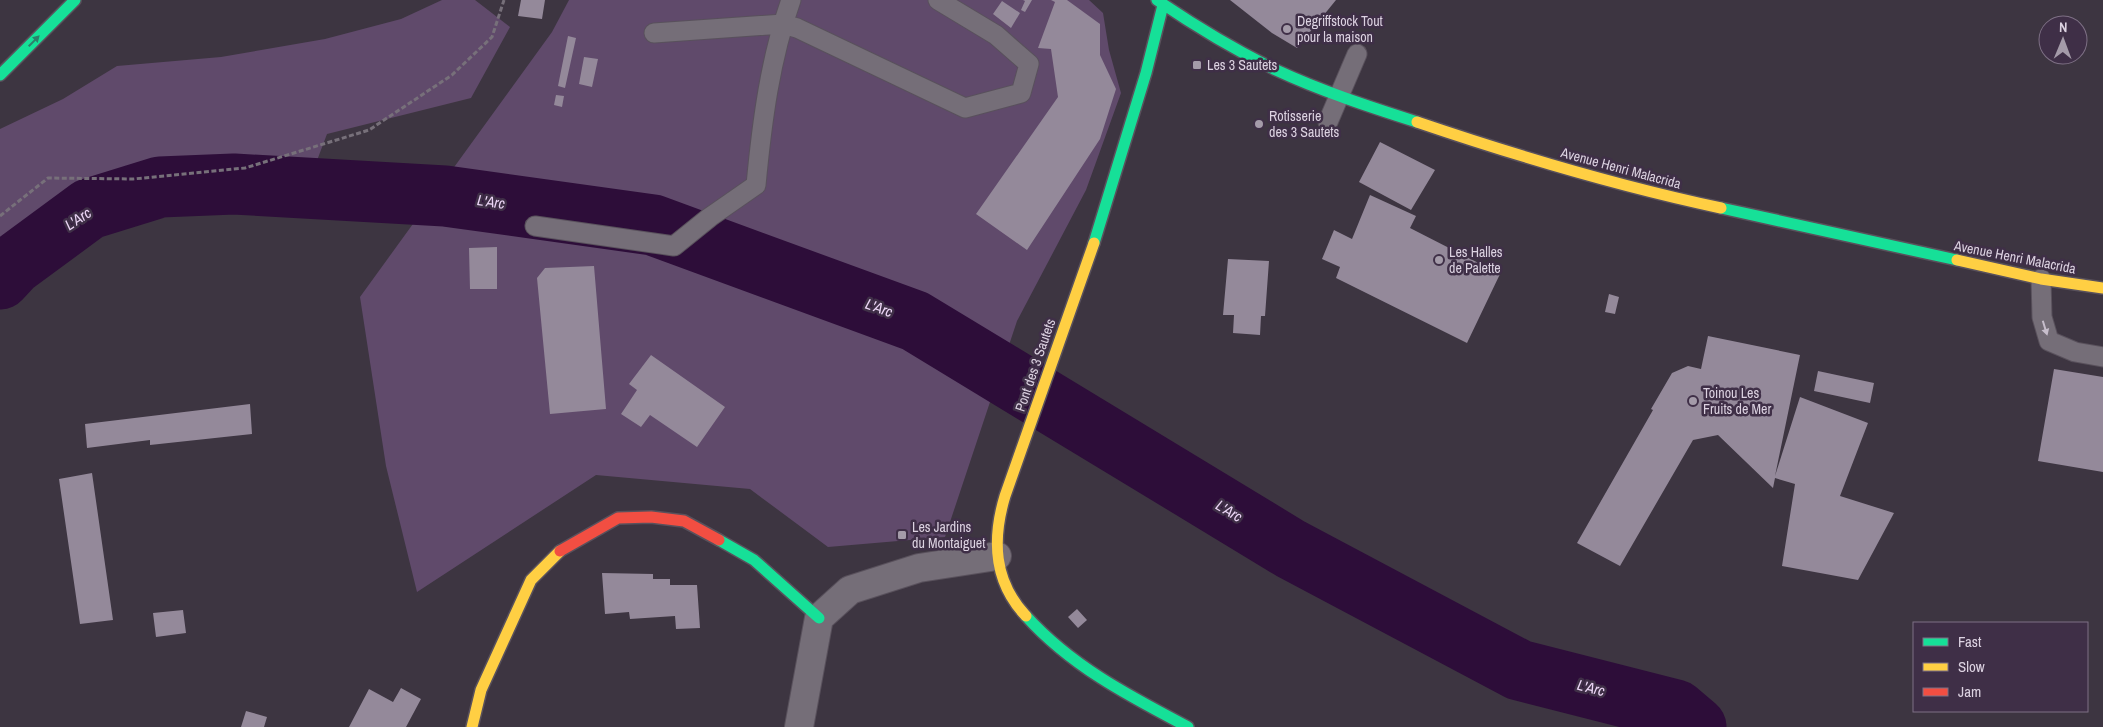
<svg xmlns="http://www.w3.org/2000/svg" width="2103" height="727" font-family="'Archivo Narrow',sans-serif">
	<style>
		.green { fill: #604a6b }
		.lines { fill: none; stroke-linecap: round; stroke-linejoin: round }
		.river { stroke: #2d0d39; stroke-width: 61 }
		.building { fill: #94899a }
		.lane-casing { stroke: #59515c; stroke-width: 21 }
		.street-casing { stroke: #59515c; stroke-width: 30 }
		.fast-casing { stroke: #59515c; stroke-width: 14 }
		.slow-casing { stroke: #59515c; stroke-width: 14 }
		.jam-casing { stroke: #59515c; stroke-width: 14 }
		.path { stroke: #77707a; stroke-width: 3; stroke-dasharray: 5 2.5; stroke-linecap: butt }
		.lane { stroke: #756e78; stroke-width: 19 }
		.street { stroke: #756e78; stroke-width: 28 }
		.fast { stroke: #16e098; stroke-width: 11 }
		.slow { stroke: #ffcf43; stroke-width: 11 }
		.jam { stroke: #f24e42; stroke-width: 11 }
		.oneway { fill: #2d7f6b }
		.oneway2 { fill: #c7becc }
		.poi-dot { fill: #a49ba9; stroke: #3f2f47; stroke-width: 2 }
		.labels { text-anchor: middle; stroke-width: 5; stroke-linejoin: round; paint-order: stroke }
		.poi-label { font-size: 14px; fill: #dcd2e1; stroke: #3f2f47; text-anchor: start }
		.street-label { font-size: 14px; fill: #dcd2e1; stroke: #3f2f47 }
		.water-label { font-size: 15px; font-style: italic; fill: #ecd6f6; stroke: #3f2f47 }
	</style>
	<rect width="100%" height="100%" fill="#3d3541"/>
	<path class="green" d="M442,0H475L510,27L471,98L327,134L307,187L234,184L160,187L89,209L13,265L0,279V129L63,99L117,66L221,57L325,39L401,19Z
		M569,0H1089L1103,13L1109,50L1121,93L1086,190L1017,321L945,537L828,547L750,489L596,475L417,592L386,466L360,297L552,32Z"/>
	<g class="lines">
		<path class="river" d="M0,279L13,265L89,209L160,187L234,184L445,196L653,225L915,321L1291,549L1519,670L1676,710L1696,727"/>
	</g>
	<path class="building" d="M521,0H545L542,19L518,16Z
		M1023,0H1032L1025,12L1021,10L1025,1Z
		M1051,0H1067L1100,24V55L1116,89L1100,139L1027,250L976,214L1058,97L1051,49L1038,48L1055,2Z
		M1230,0H1336L1297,48L1272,33Z
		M1002,1L1020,13L1011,28L993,14Z
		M568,36L576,38L565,88L558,86Z
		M584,57L598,59L592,87L579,84Z
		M556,95L564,96L562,107L554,105Z
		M1380,142L1435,170L1411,210L1359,182Z
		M1370,195L1416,216L1410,228L1500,274L1467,343L1336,278L1340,267L1322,259L1334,230L1352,239Z
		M497,247V289H470L469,248Z
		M1228,259L1269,261L1265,316H1261L1260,335L1233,333L1234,315H1223Z
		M594,266L606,409L550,414L537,278L545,268Z
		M1609,294L1619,297L1615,314L1605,312Z
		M1708,336L1800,355L1775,476L1800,397L1868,423L1840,496L1894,513L1858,580L1782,566L1795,484L1775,478L1773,488L1718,435L1693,440L1620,566L1577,543L1653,410L1651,409L1672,373L1688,366L1701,369Z
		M651,355L725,407L697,447L650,415L641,427L621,414L637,390L629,384Z
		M2054,369L2103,377V472L2038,461Z
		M1818,371L1874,383L1870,403L1814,391Z
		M250,404L252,434L150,445V440L87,448L85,424Z
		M92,473L113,620L80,624L59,479Z
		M602,573L653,574V579H670V585H697L700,628L676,629L675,616L630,619L629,612L605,614Z
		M1077,609L1087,620L1078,628L1068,617Z
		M183,610L186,633L156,637L153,613Z
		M401,688L421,699L406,727H349L369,689L393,702Z
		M246,711L267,717L264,727H241Z"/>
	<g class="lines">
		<defs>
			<path id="lane" d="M654,33L783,24L797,28L965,108L1021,93L1029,64L996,35L938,0
				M1328,122L1357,54
				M535,226L674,246L710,217L756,185C762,122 770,59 791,0
				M2041,279L2042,317L2049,341L2075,352L2103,357"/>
			<path id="street" d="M799,727L819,618L850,590L919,568L997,556"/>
			<path id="fast" d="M1157,0C1195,26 1235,50 1276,70C1321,91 1370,107 1417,122
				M0,75L75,0
				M1721,208L1957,260
				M1094,243L1146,73L1163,5
				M719,540L754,560L819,618
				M1026,616C1071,666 1129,696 1188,727"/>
			<path id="slow" d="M1417,122C1517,156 1618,186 1721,208
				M1957,260L2041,279L2103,288
				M1026,616C993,581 992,539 1005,496L1094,243
				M472,727L481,690L531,580L560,551"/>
			<path id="jam" d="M560,551L618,518L651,517L684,521L719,540"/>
		</defs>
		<use href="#lane" class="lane-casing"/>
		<use href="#street" class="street-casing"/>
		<use href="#fast" class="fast-casing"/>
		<use href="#slow" class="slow-casing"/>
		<use href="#jam" class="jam-casing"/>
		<path class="path" d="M0,216L48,178L133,179L245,168L369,130L452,75L492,37L504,0"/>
		<use href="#lane" class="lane"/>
		<use href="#street" class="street"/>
		<use href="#fast" class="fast"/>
		<use href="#slow" class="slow"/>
		<use href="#jam" class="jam"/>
	</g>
	<defs><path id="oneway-solid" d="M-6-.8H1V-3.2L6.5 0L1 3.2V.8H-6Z" transform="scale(1.25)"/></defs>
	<use class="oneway" href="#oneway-solid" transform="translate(34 41) rotate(-45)"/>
	<use class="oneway2" href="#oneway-solid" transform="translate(2045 328) rotate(73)"/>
	<g class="poi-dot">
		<circle cx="1287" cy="29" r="5"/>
		<rect x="1192" y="60" width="10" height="10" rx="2.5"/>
		<circle cx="1259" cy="124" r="5"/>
		<circle cx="1439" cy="260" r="5"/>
		<circle cx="1693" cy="401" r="5"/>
		<rect x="897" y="530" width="10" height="10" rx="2.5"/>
	</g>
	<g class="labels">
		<g class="poi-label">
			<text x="1297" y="26">Degriffstock Tout<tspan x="1297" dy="16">pour la maison</tspan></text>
			<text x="1207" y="70">Les 3 Sautets</text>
			<text x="1269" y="121">Rotisserie<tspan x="1269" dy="16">des 3 Sautets</tspan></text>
			<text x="1449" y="257">Les Halles<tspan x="1449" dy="16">de Palette</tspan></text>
			<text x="1703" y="398">Toinou Les<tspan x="1703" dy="16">Fruits de Mer</tspan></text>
			<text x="912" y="532">Les Jardins<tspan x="912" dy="16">du Montaiguet</tspan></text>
		</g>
		<g class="street-label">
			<text transform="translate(1621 168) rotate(15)" y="5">Avenue Henri Malacrida</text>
			<text transform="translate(2015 257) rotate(11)" y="5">Avenue Henri Malacrida</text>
			<text transform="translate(1035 365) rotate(-71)" y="5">Pont des 3 Sautets</text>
		</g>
		<g class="water-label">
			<text transform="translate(491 202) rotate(8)" y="5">L'Arc</text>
			<text transform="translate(78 219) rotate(-33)" y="5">L'Arc</text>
			<text transform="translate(879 308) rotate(20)" y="5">L'Arc</text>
			<text transform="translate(1229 511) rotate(31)" y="5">L'Arc</text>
			<text transform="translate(1591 688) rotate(14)" y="5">L'Arc</text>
		</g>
	</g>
	<rect x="1913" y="622" width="175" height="90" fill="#3f2f47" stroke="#7e7085"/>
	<rect x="1923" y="638" width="25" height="8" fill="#16e098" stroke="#7e7085"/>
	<text x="1958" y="647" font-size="15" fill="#dcd2e1">Fast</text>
	<rect x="1923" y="663" width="25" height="8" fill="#ffcf43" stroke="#7e7085"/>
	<text x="1958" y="672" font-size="15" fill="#dcd2e1">Slow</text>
	<rect x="1923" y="688" width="25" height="8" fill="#f24e42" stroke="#7e7085"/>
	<text x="1958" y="697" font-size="15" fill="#dcd2e1">Jam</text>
	<g transform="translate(2063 40) rotate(1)"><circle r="24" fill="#3f2f47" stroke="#7e7085"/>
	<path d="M0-4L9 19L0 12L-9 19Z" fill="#a49ba9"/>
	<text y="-8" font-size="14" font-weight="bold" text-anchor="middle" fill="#dcd2e1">N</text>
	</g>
</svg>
